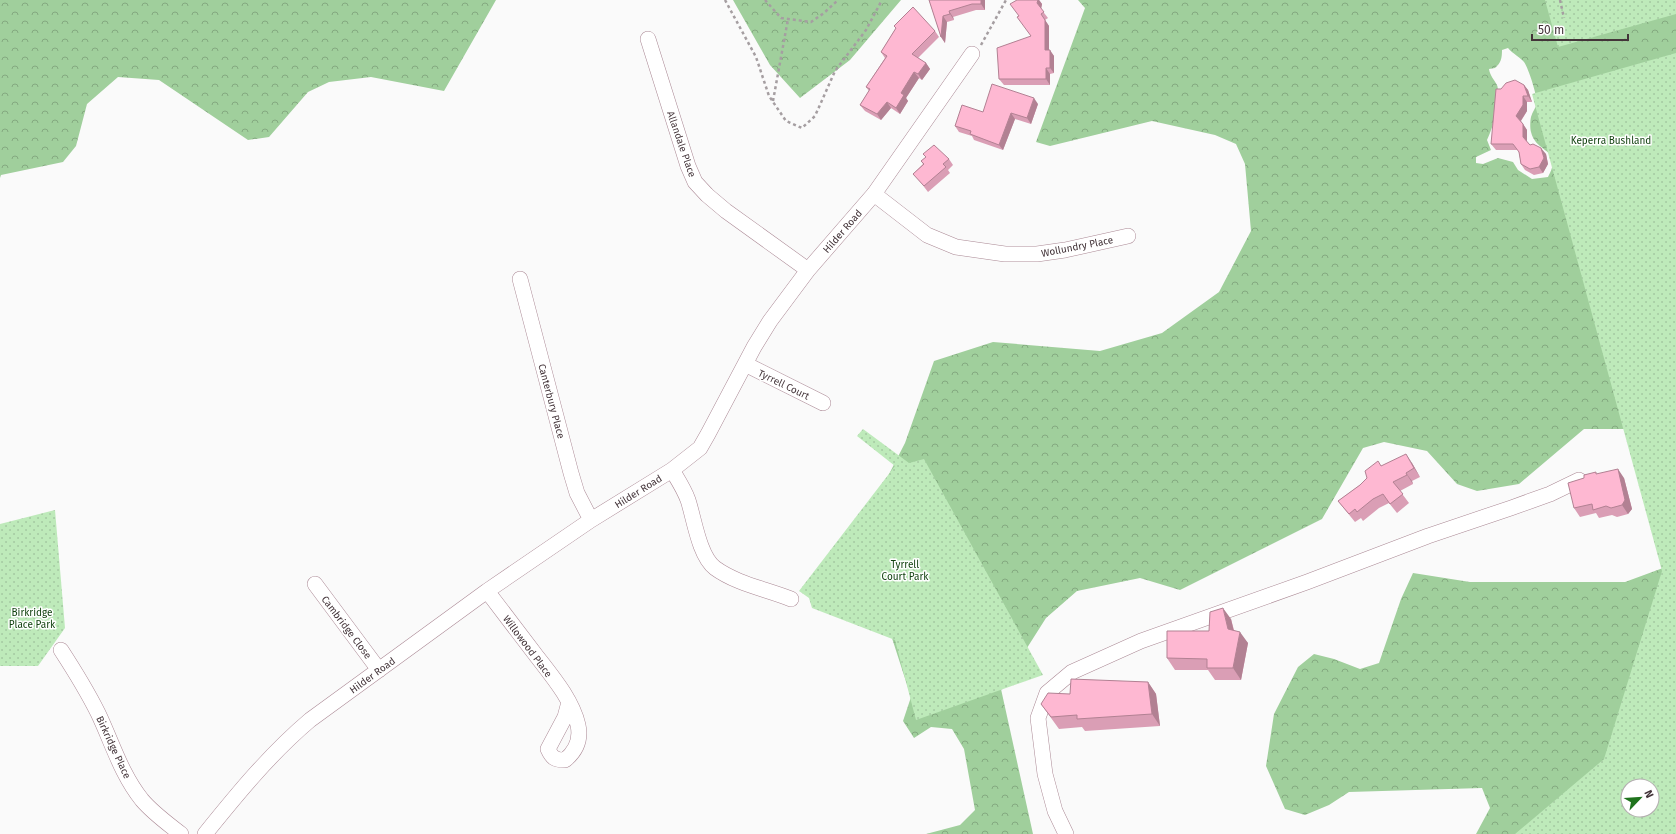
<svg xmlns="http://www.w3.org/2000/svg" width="1676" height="834" font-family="'Fira Sans',sans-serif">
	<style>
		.forest { fill: url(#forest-crowns); fill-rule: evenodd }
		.park { fill: url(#park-dots); fill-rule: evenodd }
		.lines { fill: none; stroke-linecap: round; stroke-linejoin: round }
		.minor-casing { stroke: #ab8995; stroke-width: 16 }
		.path { stroke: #a59ea1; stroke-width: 2.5; stroke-dasharray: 3 3; stroke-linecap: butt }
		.minor { stroke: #fff; stroke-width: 15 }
		.wall { fill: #da9eb5 }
		.shaded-wall { fill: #b28193 }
		.building { fill: #feb8d2; stroke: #b28193 }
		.labels { text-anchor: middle; stroke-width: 3; stroke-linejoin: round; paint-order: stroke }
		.park-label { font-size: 10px; fill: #124210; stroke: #fff }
		.street-label { font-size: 10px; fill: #433439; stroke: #fff }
	</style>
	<defs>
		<pattern id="forest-crowns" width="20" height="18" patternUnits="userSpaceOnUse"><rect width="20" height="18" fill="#a0cf9c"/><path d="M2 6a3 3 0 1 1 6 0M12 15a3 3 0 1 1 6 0" fill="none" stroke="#84a980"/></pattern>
		<pattern id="park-dots" width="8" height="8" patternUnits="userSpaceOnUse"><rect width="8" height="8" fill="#beeaba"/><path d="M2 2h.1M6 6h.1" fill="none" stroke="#a4c9a1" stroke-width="1.8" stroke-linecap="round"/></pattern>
	</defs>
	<rect width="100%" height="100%" fill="#fafafa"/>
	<path class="forest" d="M0,0H496L444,91L371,77L329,82L308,92L269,137L248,140L159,80L118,77L87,104L76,146L63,162L1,175L0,178Z
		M733,0H901L850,60L800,98L770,65Z
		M1078,0H1676V469L1627,429H1584L1519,484L1477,491L1457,484L1427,451L1384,442L1363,448L1322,519L1180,590L1140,578L1077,591L1046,618L1001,689L1033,834H926L960,825L975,810L964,749L952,729L931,727L914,738L903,721L911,697L891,635L844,562L905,443L934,361L993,342L1100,351L1162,333L1219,292L1251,231L1245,164L1236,144L1215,135L1152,121L1050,146L1036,142L1085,8ZM1508,48C1512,53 1522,59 1524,62C1529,69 1537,96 1537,103C1536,108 1532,112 1531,117C1530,121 1530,129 1531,132C1536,154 1564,148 1548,177L1532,179L1518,170L1513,162L1498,158L1483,164L1476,163V157L1491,150L1487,140C1493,127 1502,100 1497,85C1494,79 1490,76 1489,69L1495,68C1501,63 1502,58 1502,50Z
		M1663,568L1676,834H1476L1490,808L1482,788L1349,792L1329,805L1305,815L1285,809L1266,766L1274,714L1298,667L1314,654L1334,659L1360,669L1379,663L1401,599L1413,573L1470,582H1625ZM1628,786H1652V810H1628Z"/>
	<path class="park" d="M1545,0H1676V14L1558,47Z
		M1676,53V834H1515L1604,759L1662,571L1532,94ZM1628,786H1652V810H1628Z
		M863,429L909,463L924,459L1043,675L916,720L895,640L812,608L809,598L799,591L895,466L857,436Z
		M55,510L65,628L38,666H0V524Z"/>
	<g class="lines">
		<defs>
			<path id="minor" d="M648,39L688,166L695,182L707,195L726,211L808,270
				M874,194L927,235L956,247L1005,254H1037L1065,250L1128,236
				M520,279L571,473L577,493L591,520
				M745,364L823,403
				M672,470C678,480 684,489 688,500C694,518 699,556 715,568C737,584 766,589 791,599
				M315,584L379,670
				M487,591C503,612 519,633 535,654C551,675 572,699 578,725C581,739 576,751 565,760C555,760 552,758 548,749L565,717L569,702
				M61,650C74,670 87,691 98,713C112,742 121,774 142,800C153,813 167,823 181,834
				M205,834C238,793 270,754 310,720L487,591L591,520L672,470L700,448L708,434L754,347L770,321L808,270L874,194L972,54
				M1066,834L1055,811L1045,774L1038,718L1047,693L1072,672L1141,641L1307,582L1428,536L1511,508L1550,494L1579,480"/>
		</defs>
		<use href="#minor" class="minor-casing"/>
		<path class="path" d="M725,0L756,57L769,96L786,121L802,128L815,116L835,71L866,30L882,0
			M765,0L781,18L811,22L824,13L838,0
			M1560,0L1564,18
			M981,45L1006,0
			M773,101L788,19"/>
		<use href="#minor" class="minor"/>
	</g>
	<path class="wall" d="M929,0H985V10H976L953,17L954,20L947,22L945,43L941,37Z
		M1017,0H1039L1042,4L1041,9L1048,18L1045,20L1049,26V50L1054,56V73L1050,74V85H1004L999,79L1031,36L1019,16Z
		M894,26L935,31L939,37L918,58L926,63L930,69L922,80L919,78L906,98L908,101L900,114L891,108L881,120L865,111L860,105L869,91L866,87L885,58L881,52L896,28Z
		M1524,85L1528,90L1532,102H1527V111L1521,121L1527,130V142L1530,145L1546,154L1548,164L1543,173L1534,175L1525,170L1521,164L1519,153L1518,150H1496L1491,144L1501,89Z
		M1038,104L1031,124L1015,119L1003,150L974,140L972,136L959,132L955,126Z
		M923,154L949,159L953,165L948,170L950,173L928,192L918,179L913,174L923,164L921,161L926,157Z
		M1412,463L1420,477L1412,481L1413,484L1400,491L1409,503L1397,513L1389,503L1379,508L1363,521L1361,518L1355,522L1338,501L1360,485L1381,466Z
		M1597,474L1624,478L1632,509L1628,514L1617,517L1612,515L1599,518L1596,513L1580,517L1574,508Z
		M1231,619L1234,630L1248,643L1241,680H1215L1208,670H1175L1167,658L1209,631Z
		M1148,682L1156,694L1160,726L1085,731L1082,727L1059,729L1041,704L1070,694Z"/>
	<path class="shaded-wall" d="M981,0H985V10L981,4Z
		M1038,0H1039L1042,4L1041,9L1037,3Z
		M949,11L953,17L954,20L950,14Z
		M943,16L947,22L945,43L941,37Z
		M1045,20L1049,26V56L1045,50Z
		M1050,50L1054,56V73L1050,68Z
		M926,63L930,69L922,80L918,74Z
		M1046,68L1050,74V85L1046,79Z
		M914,72L919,78L906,98L908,101L900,114L896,108L901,93Z
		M1524,85L1528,90L1532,102L1528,96Z
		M1523,96L1527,102V111L1520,122L1516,116Z
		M1034,98L1038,104L1031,124L1027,118Z
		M887,102L891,108L881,120L877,114Z
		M1011,113L1015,119L1003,150L999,145Z
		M1523,124L1527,130V142L1523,137Z
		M1541,148L1546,154L1548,164L1543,173L1539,167Z
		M1406,454L1412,463L1420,477L1414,468Z
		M1618,469L1624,478L1632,509L1628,514L1622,505Z
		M1406,473L1412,481L1413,484L1407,475Z
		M1223,608L1231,619L1236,641L1228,629Z
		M1240,632L1248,643L1241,680L1233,668Z
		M1148,682L1156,694L1160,726L1152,714Z"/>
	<path class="building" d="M929,0H981V4H972L949,11L950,14L943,16L941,37Z
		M1017,0H1038L1037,3L1044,12L1041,14L1045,20V50H1050V68H1046V79H999L997,48L1031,36L1017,17L1019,16L1010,4Z
		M913,7L935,31L912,54L926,63L918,74L914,72L901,93L904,95L896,108L887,102L877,114L860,105L870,89L866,87L887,56L881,52L896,28L894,26Z
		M1515,80L1524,85L1528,96H1523V105L1516,116L1523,124V137L1530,145L1533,144L1541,148L1544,158L1539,167L1530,169L1521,164L1519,152L1513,144H1491L1496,89H1501L1506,83Z
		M992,84L1034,98L1027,118L1011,113L999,145L970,134L971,131L955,126L962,105L983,112Z
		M934,145L949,159L943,164L946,167L924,186L913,174L924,164L921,161L926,157L923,154Z
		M1406,454L1414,468L1406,473L1407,475L1393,482L1403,494L1390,504L1383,494L1373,499L1357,512L1355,509L1349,514L1338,501L1360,485L1367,478L1365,471L1378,461L1381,466Z
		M1618,469L1625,500L1622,505L1611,508L1606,506L1593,510L1592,504L1574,508L1568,483L1584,478V475L1596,472V474Z
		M1223,608L1228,629L1240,632L1233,668H1207V659L1167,658V631H1209L1210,612Z
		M1071,679L1148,682L1152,714L1077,719V715L1051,717L1041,704L1048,693L1070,694Z"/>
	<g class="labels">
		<g class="park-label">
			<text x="1611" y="144">Keperra Bushland</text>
			<text x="905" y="568">Tyrrell<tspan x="905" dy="12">Court Park</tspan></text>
			<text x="32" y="616">Birkridge<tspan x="32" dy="12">Place Park</tspan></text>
		</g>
		<g class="street-label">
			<text transform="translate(682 144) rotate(71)" y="4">Allandale Place</text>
			<text transform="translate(842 231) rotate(-49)" y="4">Hilder Road</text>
			<text transform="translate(1077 246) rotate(-11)" y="4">Wollundry Place</text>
			<text transform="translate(784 384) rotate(26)" y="4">Tyrrell Court</text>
			<text transform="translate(552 401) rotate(75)" y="4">Canterbury Place</text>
			<text transform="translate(638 491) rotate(-32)" y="4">Hilder Road</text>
			<text transform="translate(347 627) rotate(53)" y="4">Cambridge Close</text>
			<text transform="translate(528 646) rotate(53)" y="4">Willowood Place</text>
			<text transform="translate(372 675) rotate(-36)" y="4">Hilder Road</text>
			<text transform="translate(114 747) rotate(65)" y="4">Birkridge Place</text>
		</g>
	</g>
	<g transform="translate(1640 798) rotate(65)"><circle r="19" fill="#ffffff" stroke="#b4aeb0"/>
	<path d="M0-3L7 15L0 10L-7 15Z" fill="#1f731d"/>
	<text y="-6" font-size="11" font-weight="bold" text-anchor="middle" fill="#433439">N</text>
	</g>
	<path d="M1532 34v6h96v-6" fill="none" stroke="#433439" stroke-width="2"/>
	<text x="1538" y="34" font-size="12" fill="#433439" stroke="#ffffff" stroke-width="3" paint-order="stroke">50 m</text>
</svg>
